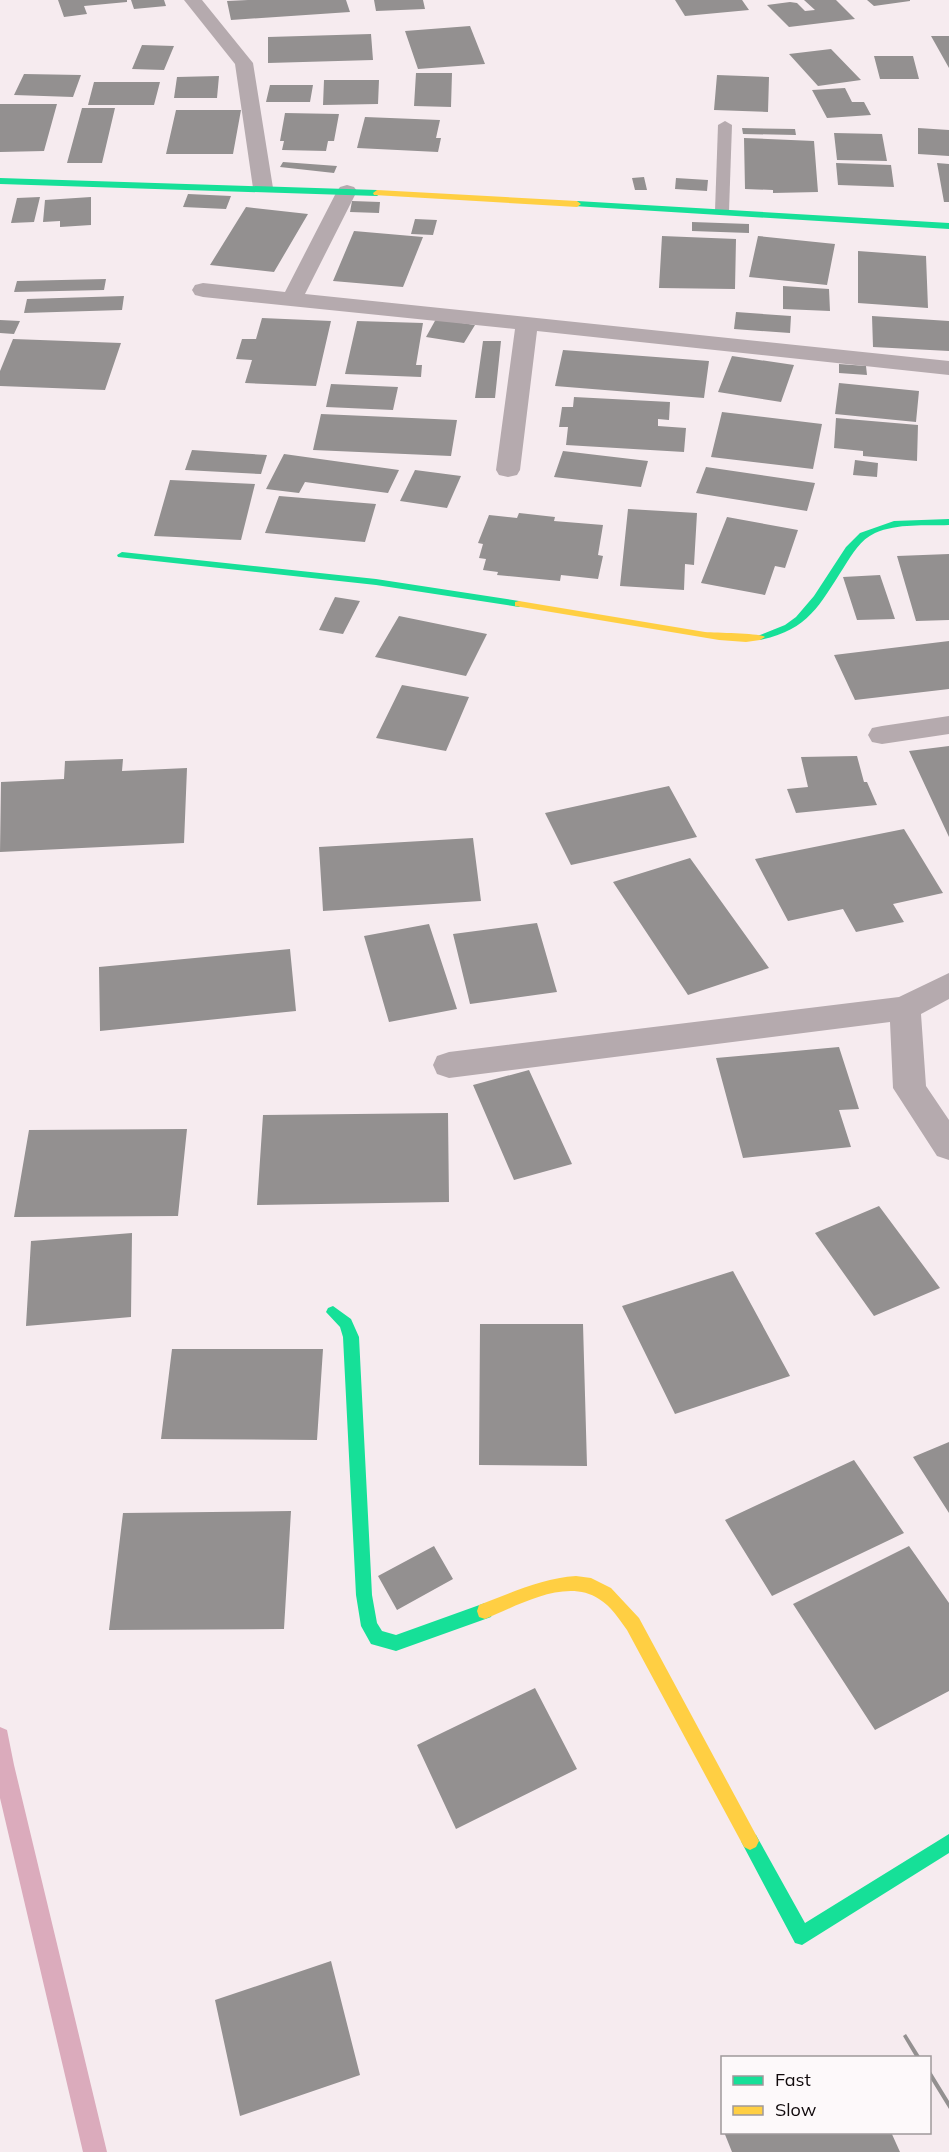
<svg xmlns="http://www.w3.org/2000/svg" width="949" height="2152" font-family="Mulish,sans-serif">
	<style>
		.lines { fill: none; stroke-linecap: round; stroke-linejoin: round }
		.stream { fill: #dbabbc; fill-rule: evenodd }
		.building { fill: #939090 }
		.lane { fill: #b5aaae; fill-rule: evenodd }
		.street { fill: #b5aaae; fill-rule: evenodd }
		.fast { fill: #16e098; fill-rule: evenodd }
		.slow { fill: #ffcf43; fill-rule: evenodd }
	</style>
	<rect width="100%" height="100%" fill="#f6ebef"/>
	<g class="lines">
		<path class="stream" d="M0,1727L7,1730L14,1765L107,2152H83L0,1798Z"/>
	</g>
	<path class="building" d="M58,0H127V2L84,6L87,14L64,17Z
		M131,0H164L166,6L134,9Z
		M248,0H346L350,12L231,20L227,1Z
		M374,0H423L425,9L376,11Z
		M675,0H742L749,10L685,16Z
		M804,0H836L855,19L789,27L767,5L790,2L797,3L805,11L815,10Z
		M867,0H910V1L874,6Z
		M470,26L485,64L418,69L405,31Z
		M371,34L373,60L268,63V37Z
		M931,36H949V68Z
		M142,45L174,46L164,70L132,69Z
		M831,49L861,80L818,86L789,54Z
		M874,56H913L919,79H880Z
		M416,73H452L451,107L414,106Z
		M24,74L81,75L73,97L14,95Z
		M717,75L769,77L768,112L714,110Z
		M219,76L217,98H174L177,77Z
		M324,80H379L378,104L323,105Z
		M94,82H160L154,105H88Z
		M270,85H313L310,102H266Z
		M845,88L852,102H864L871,115L827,118L812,90Z
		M0,104H57L44,151L0,152Z
		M82,108H115L102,163H67Z
		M176,110H241L233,154H166Z
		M285,113L339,114L334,141H328L326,151L282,150L284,141H280Z
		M365,117L440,120L436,138H441L438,152L357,148Z
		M742,128L795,129L796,135L743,134Z
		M918,128L949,130V156L918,154Z
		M834,133L882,134L887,161L837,160Z
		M744,138L814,141L818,192L773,193V190L745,189Z
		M283,162L337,166L334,173L280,167Z
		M836,163L891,165L894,187L838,185Z
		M937,163L949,164V202H944Z
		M644,177L647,190H635L632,178Z
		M676,178L708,180L707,191L675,189Z
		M188,194L231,196L226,209L183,207Z
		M40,197L34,222L11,223L17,198Z
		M91,197V225L60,227V221L43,222L45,200Z
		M352,201L380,202L379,213L350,212Z
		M246,207L308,214L274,272L210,265Z
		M415,219L437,220L433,235L411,234Z
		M692,222L749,224V233L692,231Z
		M354,231L423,237L403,287L333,281Z
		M662,236L736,239L735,289L659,288Z
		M758,236L835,244L827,285L749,277Z
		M858,251L926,256L928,308L858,303Z
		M106,279L104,290L14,292L17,281Z
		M783,286L829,289L830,311L783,309Z
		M124,296L122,310L24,313L27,299Z
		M736,312L791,316L790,333L734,329Z
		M872,316L949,321V351L873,347Z
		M262,318L331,321L316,386L245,383L252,360L236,359L242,339H256Z
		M436,319L475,325L464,343L426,337Z
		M0,320L20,321L14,334L0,333Z
		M357,321L423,323L416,365H422L421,377L345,374Z
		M13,339L121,343L105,390L0,386V371Z
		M483,341H501L495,398H475Z
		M563,350L709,361L704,398L555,386Z
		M732,356L794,365L781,402L718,392Z
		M839,364L866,366L867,375L839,373Z
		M839,383L919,391L916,422L835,414Z
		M331,384L398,387L393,410L326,407Z
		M574,397L670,402L669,420L658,419V426L686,428L684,452L566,445L568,427H559L562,407H573Z
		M722,412L822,424L813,469L711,457Z
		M321,414L457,420L451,456L313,450Z
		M836,418L918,425L917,461L863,456V451L834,448Z
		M192,450L267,455L261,474L185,470Z
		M563,451L648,461L641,487L554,477Z
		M284,454L399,470L388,493L305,482L299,493L266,489Z
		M855,460L878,463L877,477L853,475Z
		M706,467L815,483L807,511L696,493Z
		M415,470L461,476L447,508L400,501Z
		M170,480L255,484L241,540L154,536Z
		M279,496L376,504L365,542L265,533Z
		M628,509L697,513L694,565L685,564L684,590L620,586Z
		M519,513L555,517L554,521L603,525L598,555L603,556L598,579L561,575L560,581L497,575L498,572L483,570L486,559L479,558L483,544L478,543L489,515L517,518Z
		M727,517L798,530L785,568L775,566L765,595L701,583Z
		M949,554V620L916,621L897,556Z
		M880,575L895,619L857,620L843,577Z
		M335,597L360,601L343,634L319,630Z
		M399,616L487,634L466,676L375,657Z
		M949,641V689L855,700L834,655Z
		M402,685L469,697L446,751L376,738Z
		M949,746V837L909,751Z
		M857,756L864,782H867L877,805L796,813L787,789L808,787L801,757Z
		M123,759L122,771L187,768L184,843L0,852L1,782L64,779L65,761Z
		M669,786L697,837L571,865L545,813Z
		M904,829L943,893L893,904L904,922L856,932L843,909L788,921L755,859Z
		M473,838L481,901L323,911L319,847Z
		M690,858L769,968L688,995L613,882Z
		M537,923L557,992L470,1004L453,934Z
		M429,924L457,1009L389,1022L364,936Z
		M290,949L296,1011L100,1031L99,967Z
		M839,1047L859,1109L839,1110L851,1147L743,1158L716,1058Z
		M529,1070L572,1164L514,1180L473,1085Z
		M448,1113L449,1202L257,1205L263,1115Z
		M187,1129L178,1216L14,1217L29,1130Z
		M879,1206L940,1288L874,1316L815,1233Z
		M132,1233L131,1317L26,1326L31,1241Z
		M733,1271L790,1376L675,1414L622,1306Z
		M480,1324H583L587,1466L479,1465Z
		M172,1349H323L317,1440L161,1439Z
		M949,1442V1513L913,1457Z
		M854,1460L904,1533L772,1596L725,1520Z
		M291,1511L284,1629L109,1630L123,1513Z
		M434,1546L453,1579L397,1610L378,1576Z
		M909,1546L949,1603V1691L875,1730L793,1604Z
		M535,1688L577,1769L456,1829L417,1745Z
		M331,1961L360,2075L240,2116L215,2000Z
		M906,2034L921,2058H916L903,2036Z
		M930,2070L949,2101V2109L930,2078Z
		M724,2132H891L900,2152H732Z"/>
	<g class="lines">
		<path class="lane" d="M725,121L732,125L729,211L722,215L715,211L718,125Z"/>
		<path class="street" d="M184,0H202L253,63L273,188L270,192H256L253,188L235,64Z
			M347,185L354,187L357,191L305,294L949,361V375L537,331L520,470L517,475L508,477L499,475L496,470L515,329L203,297L195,295L192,290L195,285L203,283L285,292L337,191L340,187Z
			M949,716V734L882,744L872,742L868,735L872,728L882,726Z
			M949,973V999L921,1014L926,1086L949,1120V1160L937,1156L893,1088L890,1022L449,1078L437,1074L433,1065L437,1056L449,1052L899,997Z"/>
		<path class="fast" d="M0,178L377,190L381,193L377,196L0,184Z
			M577,201L949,223V229L574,206L573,204Z
			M949,519V525C925,526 898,523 875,533C860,540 853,553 844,567C819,606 808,630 760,640L755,637L785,625L796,617L814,596L846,547L860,533L894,521Z
			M122,552L376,579L519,601L524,604L519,607L376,585L118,557L117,555Z
			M333,1306L351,1319L359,1337L372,1595L377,1623L382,1631L396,1635L485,1603L491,1605L493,1611L491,1617L396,1651L371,1644L361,1626L356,1595L343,1337L340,1327L326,1312L328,1308Z
			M750,1832L756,1835L805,1923L949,1834V1853L802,1945L795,1943L744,1847L741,1841L744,1835Z"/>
		<path class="slow" d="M377,190L577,201L581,204L577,207L374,195L373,193Z
			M519,601L705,632C717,633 760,633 765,637L760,640L746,642L719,640L515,606V602Z
			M576,1576L591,1578L611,1588L639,1618L756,1835L759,1841L756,1847L750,1850L744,1847L627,1630C619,1619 611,1606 599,1599C566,1577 517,1606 485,1619L479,1617L477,1611L479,1605C511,1593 542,1578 576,1576Z"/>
	</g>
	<rect x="721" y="2056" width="210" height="78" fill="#fdf9fa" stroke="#9f999b" stroke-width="1.5"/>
	<rect x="733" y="2076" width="30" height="9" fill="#16e098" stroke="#9f999b" stroke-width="1.5"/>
	<text x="775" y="2086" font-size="18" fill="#110a0c">Fast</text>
	<rect x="733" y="2106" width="30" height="9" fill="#ffcf43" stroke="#9f999b" stroke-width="1.5"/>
	<text x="775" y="2116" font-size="18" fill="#110a0c">Slow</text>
</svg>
